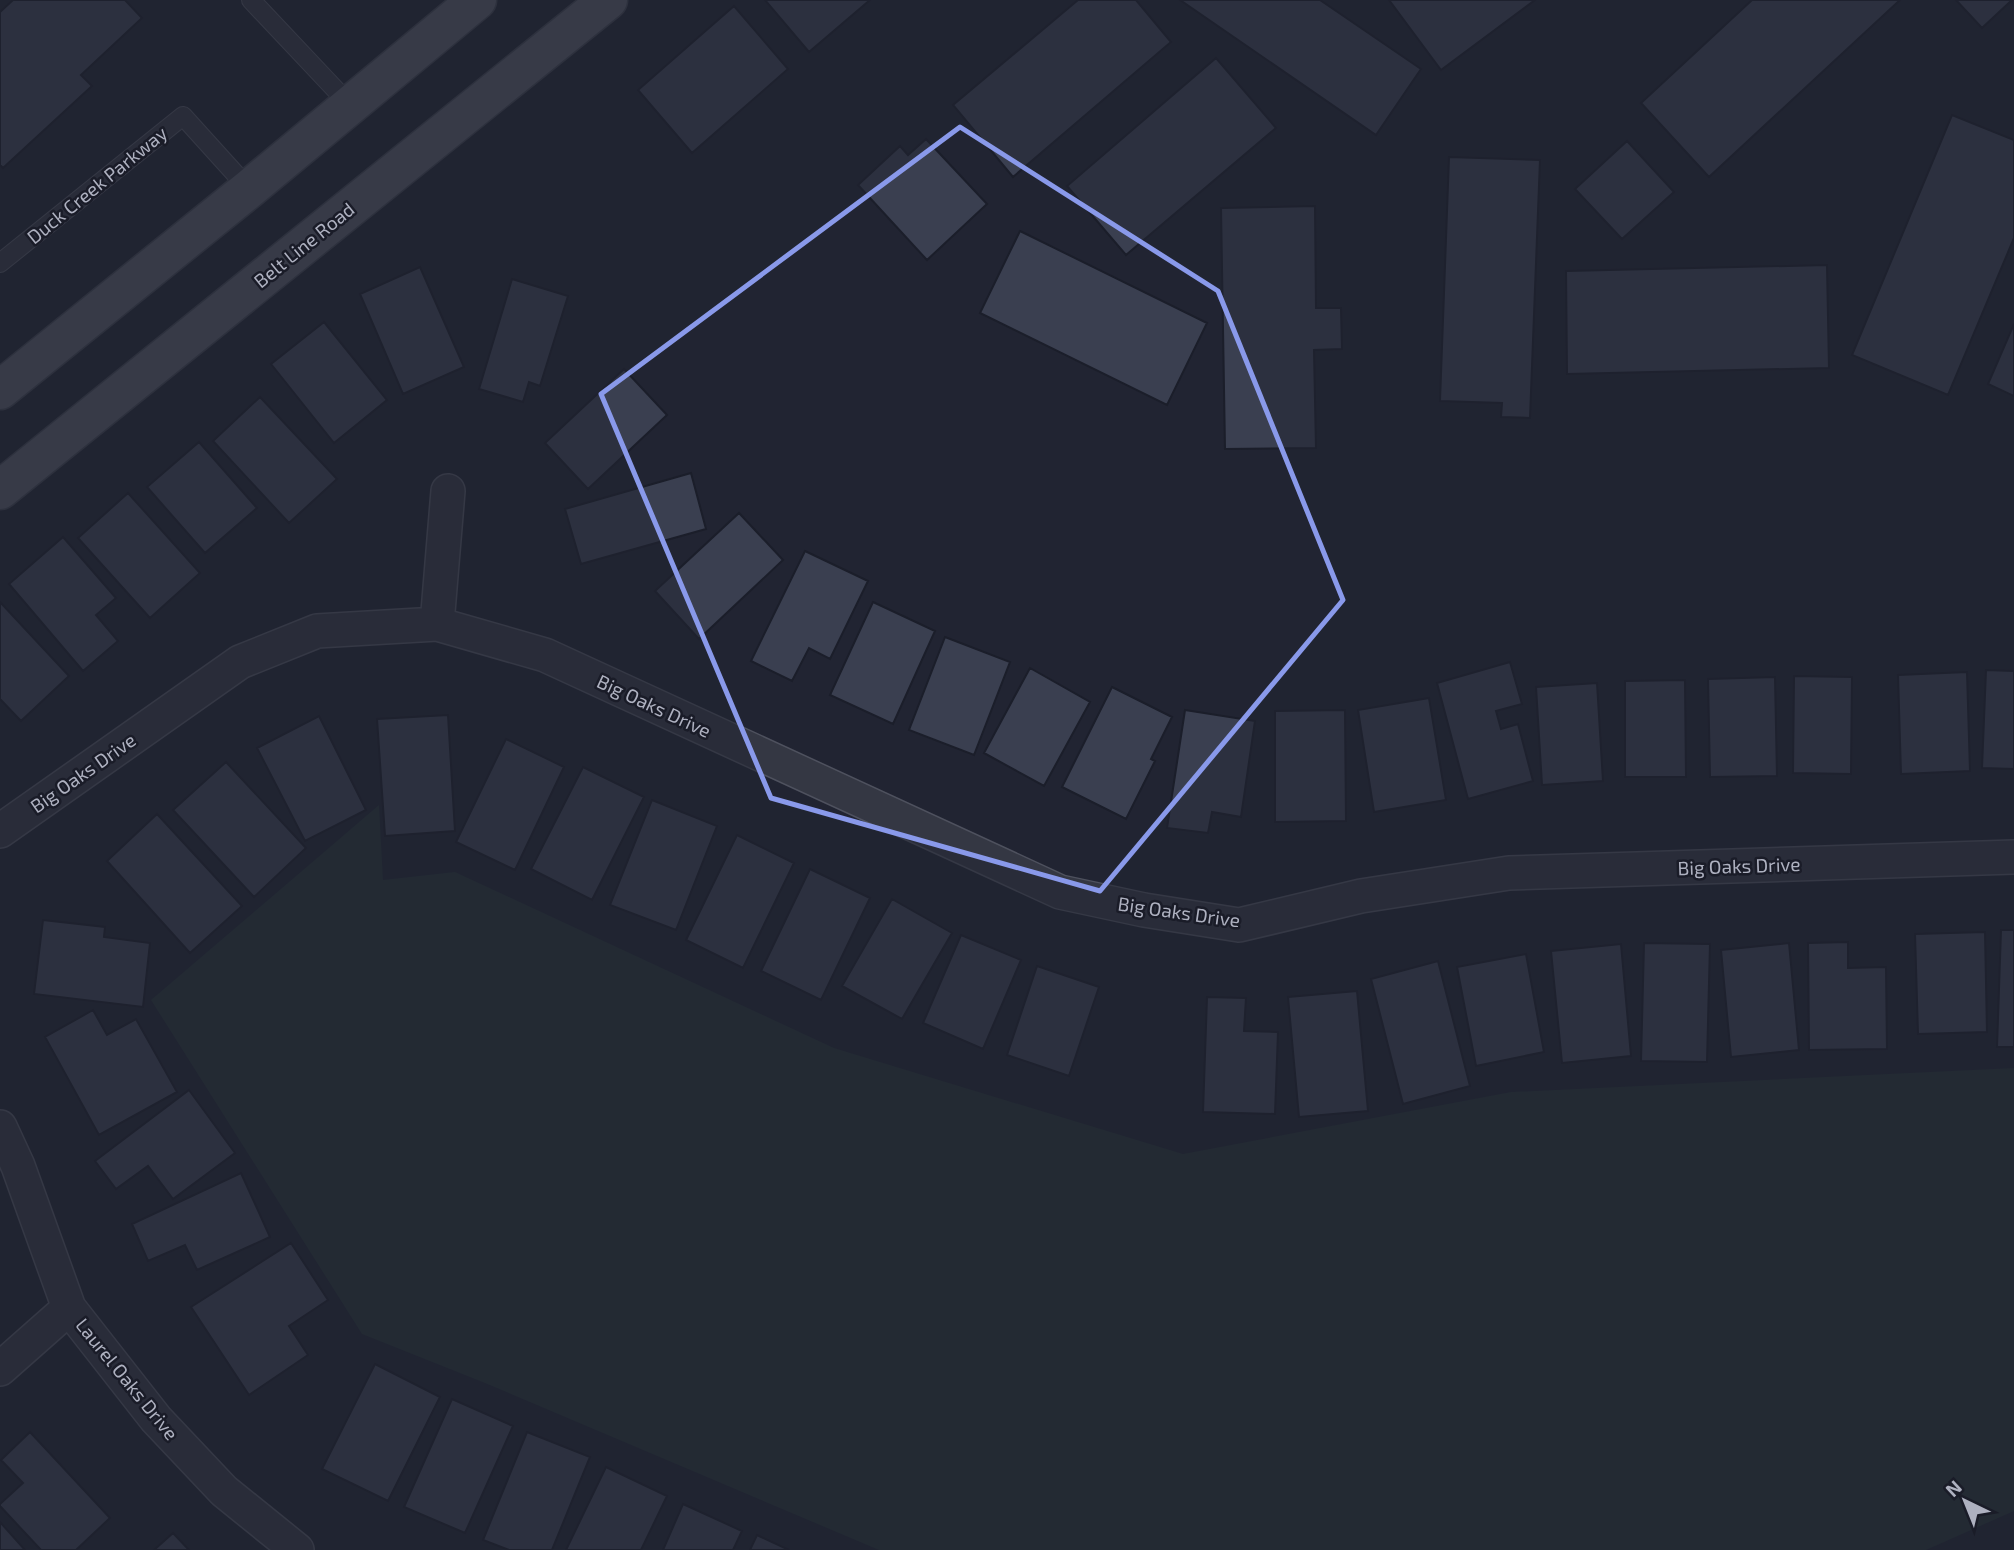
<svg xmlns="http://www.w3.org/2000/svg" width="2014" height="1550" font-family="'Exo 2',sans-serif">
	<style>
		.green { fill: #263236 }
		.building { fill: #3a3f50; stroke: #1b1e2a; stroke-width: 2 }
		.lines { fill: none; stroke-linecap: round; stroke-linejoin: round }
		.lane-casing { stroke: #4e515e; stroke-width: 20 }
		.street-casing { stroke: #4e515e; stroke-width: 36 }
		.primary-casing { stroke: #3d404d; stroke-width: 41 }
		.lane { stroke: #343743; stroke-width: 18 }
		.street { stroke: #343743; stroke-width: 33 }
		.primary { stroke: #525563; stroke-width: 38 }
		.marked { fill: none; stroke: #8999ea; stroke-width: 5; stroke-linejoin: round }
		.labels { text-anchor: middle; stroke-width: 5; stroke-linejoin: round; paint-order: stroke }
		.street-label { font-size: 19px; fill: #aeb1c0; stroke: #1a1c28 }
	</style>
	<rect width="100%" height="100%" fill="#212432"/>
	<path class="green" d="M379,805L383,880L455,872L834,1048L1183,1154L1511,1092L2014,1068V1511L1926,1550H879L485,1383L362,1334L151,1000Z"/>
	<path class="building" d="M13,0H125L142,18L81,75L92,86L3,168L0,165V12Z
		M765,0H870L809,52Z
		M1078,0H1136L1171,42L1013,177L953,105Z
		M1180,0H1320L1421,69L1376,135Z
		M1389,0H1535L1441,70Z
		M1752,0H1900L1709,177L1641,103Z
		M1956,0H2012L1982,28Z
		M734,6L788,69L692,153L638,90Z
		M1216,58L1276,128L1126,255L1067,186Z
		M1952,115L2014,140V238L1948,395L1852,355Z
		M926,139L987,204L927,260L858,185L900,146L908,155Z
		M1627,141L1674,192L1622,239L1575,189Z
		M1449,157L1540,160L1530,418L1501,417L1502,403L1440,401Z
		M1315,206L1316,308H1341L1342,349L1314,350L1316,448L1225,449L1221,208Z
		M1020,231L1207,323L1167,405L980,313Z
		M1827,265L1829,368L1567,374L1566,271Z
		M420,267L464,367L403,394L360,294Z
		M512,279L568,296L540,386L529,382L523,402L479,389Z
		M324,322L387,400L334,443L271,364Z
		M2014,324V396L1988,384Z
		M624,369L667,415L588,489L545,443Z
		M260,397L337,479L289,523L213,441Z
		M199,442L257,508L205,553L147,487Z
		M691,473L706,529L581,564L565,509Z
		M128,493L200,573L150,618L78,538Z
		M739,513L783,560L699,639L655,591Z
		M63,537L116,598L96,615L118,641L83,671L9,584Z
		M805,551L868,581L830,659L809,648L792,681L751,661Z
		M0,602L69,676L21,721L0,699Z
		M873,602L935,631L893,724L830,695Z
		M945,637L1010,662L974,755L909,730Z
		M1510,662L1522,704L1496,711L1501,729L1518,724L1533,781L1468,799L1437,683Z
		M1030,668L1090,702L1044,786L984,753Z
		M1986,670L2014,671V769L1982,768Z
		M1967,672L1970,771L1901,774L1898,675Z
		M1794,676L1852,677L1851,774L1793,773Z
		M1775,677L1777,776L1710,777L1708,679Z
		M1685,680L1686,777H1625V681Z
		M1597,683L1603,781L1542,785L1536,687Z
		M1112,687L1172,717L1151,759L1155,761L1126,819L1062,787Z
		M1429,698L1446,800L1374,812L1358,710Z
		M1185,710L1255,721L1241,817L1212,812L1208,833L1167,828Z
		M1345,710L1346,821L1275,822V711Z
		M448,715L455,831L385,836L377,719Z
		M319,716L366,810L305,841L257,748Z
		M506,739L564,767L515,870L456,842Z
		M226,762L306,848L254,897L173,810Z
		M583,767L644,797L592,900L531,869Z
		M652,800L717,826L676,930L610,905Z
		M157,814L242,906L190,953L107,861Z
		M737,835L794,863L743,968L686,940Z
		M810,869L870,898L821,1000L761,971Z
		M892,899L952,933L902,1019L842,986Z
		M43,920L105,927L104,937L150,943L143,1007L34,994Z
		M2001,930H2014V1047H1997Z
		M1985,932L1987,1032L1918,1034L1915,934Z
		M961,935L1021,960L983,1049L923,1023Z
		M1848,942V968L1886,967L1887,1049L1809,1050L1808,943Z
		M1644,943L1710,944L1707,1062L1641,1061Z
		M1789,943L1799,1050L1731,1057L1721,950Z
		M1621,944L1631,1056L1562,1063L1551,951Z
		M1526,954L1544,1052L1476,1066L1457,967Z
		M1438,961L1470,1086L1403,1104L1371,979Z
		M1037,966L1099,987L1069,1076L1007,1055Z
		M1357,991L1368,1111L1299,1117L1288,997Z
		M1207,997L1246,998L1244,1031L1278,1032L1275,1114L1203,1112Z
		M93,1010L107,1035L136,1019L177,1092L99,1135L45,1037Z
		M189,1090L235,1153L173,1199L148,1166L116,1189L95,1161Z
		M241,1173L270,1237L197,1270L185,1245L148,1261L132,1224Z
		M291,1243L328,1300L289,1326L308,1355L249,1395L191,1307Z
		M375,1364L440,1397L388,1501L322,1469Z
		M452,1399L513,1426L465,1533L404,1507Z
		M30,1432L110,1518L76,1550H41L0,1506V1504L23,1483L1,1460Z
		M527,1432L590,1457L552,1550H509L483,1540Z
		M606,1467L667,1496L641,1550H566Z
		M683,1504L742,1531L733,1550H663Z
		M0,1522L25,1550H0Z
		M173,1533L189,1550H154Z
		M757,1535L789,1550H750Z"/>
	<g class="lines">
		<defs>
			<path id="lane" d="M251,0L350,105
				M0,263L183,116L249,189"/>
			<path id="street" d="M437,624L448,491
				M0,831L240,662L317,631L437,624L545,655L1060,892L1144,910L1239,925L1361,896L1509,873L2014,857
				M0,1127L18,1166L69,1308L156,1419L224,1491L297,1550
				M0,1369L69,1308"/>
			<path id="primary" d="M0,390L249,189L477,0
				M0,490L608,0"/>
		</defs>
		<use href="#lane" class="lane-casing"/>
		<use href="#street" class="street-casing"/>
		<use href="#primary" class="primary-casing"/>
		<use href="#lane" class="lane"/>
		<use href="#street" class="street"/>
		<use href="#primary" class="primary"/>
	</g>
	<path d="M0 0H2014V1550H0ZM960,127L1218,291L1343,600L1100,891L771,798L601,394Z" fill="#212432" fill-opacity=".55" fill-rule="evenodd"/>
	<path class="marked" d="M960,127L1218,291L1343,600L1100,891L771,798L601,394Z"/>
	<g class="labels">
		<g class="street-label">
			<text transform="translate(97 185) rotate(-39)" y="7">Duck Creek Parkway</text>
			<text transform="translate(304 245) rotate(-39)" y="7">Belt Line Road</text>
			<text transform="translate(654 706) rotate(25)" y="7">Big Oaks Drive</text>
			<text transform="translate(83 773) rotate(-35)" y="7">Big Oaks Drive</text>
			<text transform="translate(1739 866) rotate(-2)" y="7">Big Oaks Drive</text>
			<text transform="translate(1179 912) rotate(8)" y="7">Big Oaks Drive</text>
			<text transform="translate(127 1379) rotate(51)" y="7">Laurel Oaks Drive</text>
		</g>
	</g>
	<g transform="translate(1965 1501) rotate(317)" stroke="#1a1c28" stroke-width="5" paint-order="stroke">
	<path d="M0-5L12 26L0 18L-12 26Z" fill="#aeb1c0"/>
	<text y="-10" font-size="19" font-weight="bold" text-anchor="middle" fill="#aeb1c0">N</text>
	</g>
</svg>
